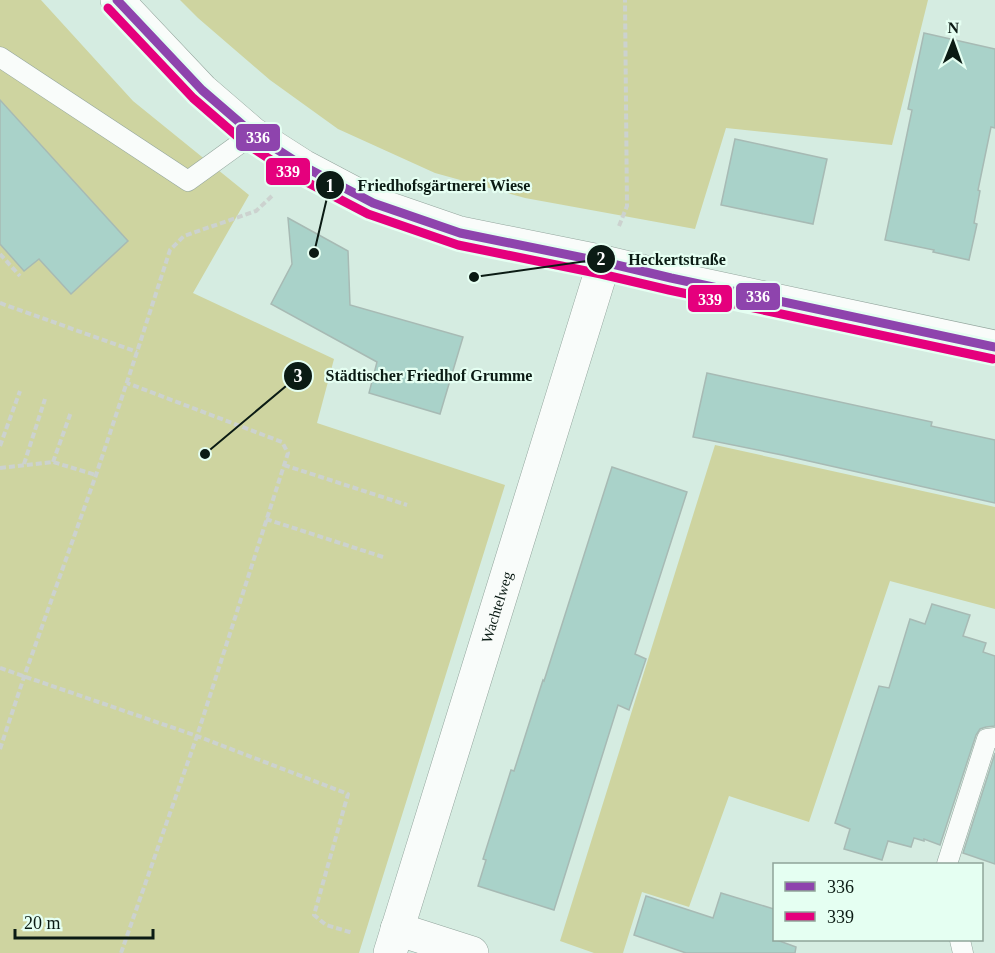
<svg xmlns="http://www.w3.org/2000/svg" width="995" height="953" font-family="Georgia,serif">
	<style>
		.green { fill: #ced4a0 }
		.building { fill: #a9d2c9; stroke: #a7bab4; stroke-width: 1.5 }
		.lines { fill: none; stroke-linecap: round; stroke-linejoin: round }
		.service-casing { stroke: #93a59d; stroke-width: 21 }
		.minor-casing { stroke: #93a59d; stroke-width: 34 }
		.path { stroke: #ccd2cf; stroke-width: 4; stroke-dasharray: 6 3; stroke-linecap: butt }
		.service { stroke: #f9fcfa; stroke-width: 20 }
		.minor { stroke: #f9fcfa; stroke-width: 33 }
		.bus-1-casing { stroke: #e5fff2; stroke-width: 14 }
		.bus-2-casing { stroke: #e5fff2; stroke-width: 14 }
		.bus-1 { stroke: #8e44ad; stroke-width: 9 }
		.bus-2 { stroke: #e5007d; stroke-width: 9 }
		.labels { text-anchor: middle; stroke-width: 4.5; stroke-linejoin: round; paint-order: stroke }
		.street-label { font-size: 15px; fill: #0b1b14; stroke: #e5fff2 }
		.leader { fill: none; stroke: #0b1b14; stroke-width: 2 }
		.callout-dot { fill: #0b1b14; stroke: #e5fff2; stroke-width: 2 }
		.mark-label { font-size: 18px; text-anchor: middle; font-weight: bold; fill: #fff }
		.callout-label { font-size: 16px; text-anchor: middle; font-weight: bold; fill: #0b1b14; stroke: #e5fff2; stroke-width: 4.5; stroke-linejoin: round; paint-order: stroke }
		.line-badge { stroke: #e5fff2; stroke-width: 2 }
		.badge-label { font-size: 16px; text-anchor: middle; font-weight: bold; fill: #fff }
	</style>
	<rect width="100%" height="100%" fill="#d5ece1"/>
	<path class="green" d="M0,0H41L133,101L249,195L193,293L334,359L317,423L505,485L359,953H0Z
		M180,0H928L892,145L726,128L695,229L525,198L435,173L338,129L270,80L198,18Z
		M715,445L995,507V609L890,581L809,822L729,796L689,907L642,892L623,953H594L560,941Z"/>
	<path class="building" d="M924,33L995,49V128L991,127L978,190L980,191L974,223L977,224L969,260L933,252L934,250L885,240L912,110L908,109Z
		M0,100L128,241L71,294L39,259L24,271L0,244Z
		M735,139L827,159L813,224L721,205Z
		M288,218L348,251L350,305L463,337L440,414L369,393L377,362L271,304L292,264Z
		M707,373L932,422L931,426L995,440V503L782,455L693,437Z
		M612,467L687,492L635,654L646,659L629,710L618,705L554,910L478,886L486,860L483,859L511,770L514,771L543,680L544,681Z
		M932,604L970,615L963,636L986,643L983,652L995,656V726L986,727L980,729L976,735L940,845L924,839V841L914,838L911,847L888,841L882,860L844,849L850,829L835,823L879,686L889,688L910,619L925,624Z
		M995,753V864L963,853Z
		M721,893L774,909V939L796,947L795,953H686L634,935L646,896L713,918Z"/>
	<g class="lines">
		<defs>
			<path id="service" d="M0,57L188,181L253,134
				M947,864L987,739L995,738
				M960,940L963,953"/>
			<g id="minor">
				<path d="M117,0L202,90L253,134L303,166L373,203L460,233L604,262L671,278L995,347"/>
				<path d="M397,929L472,953"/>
				<path id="s1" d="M390,953L604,262"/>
			</g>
		</defs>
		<use href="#service" class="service-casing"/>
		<use href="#minor" class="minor-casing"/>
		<path class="path" d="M619,226L627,206L625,0
			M0,254L20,276
			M0,303L137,352
			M0,446L20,391
			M53,462L71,412
			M24,464L45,399
			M284,465L407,505
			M0,468L53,462L96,475
			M266,519L383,557
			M0,668L197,736L348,794L314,915L326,925L353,933
			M0,749L24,677L96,475L137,352L170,250L184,236L256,211L273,195
			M121,953L197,736L288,453L282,442L127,383"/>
		<use href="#service" class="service"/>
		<use href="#minor" class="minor"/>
		<defs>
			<path id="bus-1" d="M117,0L202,90L253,134L303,166L373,203L460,233L604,262L671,278L995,347"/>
			<path id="bus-2" d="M108,8L193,98L245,143L297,177L368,214L458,245L601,274L669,290L993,359"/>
		</defs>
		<use href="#bus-1" class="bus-1-casing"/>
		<use href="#bus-2" class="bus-2-casing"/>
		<use href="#bus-1" class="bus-1"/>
		<use href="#bus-2" class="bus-2"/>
	</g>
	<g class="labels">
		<g class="street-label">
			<text dy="5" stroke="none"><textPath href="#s1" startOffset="362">Wachtelweg</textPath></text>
		</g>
	</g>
	<path class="leader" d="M314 253L330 185M474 277L601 259M205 454L298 376"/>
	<g class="callout-dot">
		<circle cx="314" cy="253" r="6"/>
		<circle cx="474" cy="277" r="6"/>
		<circle cx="205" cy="454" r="6"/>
		<circle cx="330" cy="185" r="15"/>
		<circle cx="601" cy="259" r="15"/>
		<circle cx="298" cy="376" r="15"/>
	</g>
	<g class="mark-label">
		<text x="330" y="192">1</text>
		<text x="601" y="265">2</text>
		<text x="298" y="382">3</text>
	</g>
	<g class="callout-label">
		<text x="444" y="191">Friedhofsgärtnerei Wiese</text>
		<text x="677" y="265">Heckertstraße</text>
		<text x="429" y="381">Städtischer Friedhof Grumme</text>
	</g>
	<g class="line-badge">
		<rect x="235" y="123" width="46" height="29" rx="6" fill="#8e44ad"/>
		<rect x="265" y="157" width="46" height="29" rx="6" fill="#e5007d"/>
		<rect x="735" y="282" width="46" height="29" rx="6" fill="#8e44ad"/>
		<rect x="687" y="284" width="46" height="29" rx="6" fill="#e5007d"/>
	</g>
	<g class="badge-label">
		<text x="258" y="143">336</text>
		<text x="288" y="177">339</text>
		<text x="758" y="302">336</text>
		<text x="710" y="305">339</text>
	</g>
	<rect x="773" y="863" width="210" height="78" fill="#e5fff2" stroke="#8ea499" stroke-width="1.5"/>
	<rect x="785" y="882" width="30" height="9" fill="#8e44ad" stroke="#8ea499" stroke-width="1.5"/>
	<text x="827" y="893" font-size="18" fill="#0b1b14">336</text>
	<rect x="785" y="912" width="30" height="9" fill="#e5007d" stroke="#8ea499" stroke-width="1.5"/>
	<text x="827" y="923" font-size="18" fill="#0b1b14">339</text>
	<g transform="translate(953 42) rotate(1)" stroke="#e5fff2" stroke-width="4.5" paint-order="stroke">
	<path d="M0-4.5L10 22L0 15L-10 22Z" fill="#0b1b14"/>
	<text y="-9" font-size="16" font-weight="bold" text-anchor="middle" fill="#0b1b14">N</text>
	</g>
	<path d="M15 929v9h138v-9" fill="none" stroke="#0b1b14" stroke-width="3"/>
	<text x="24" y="929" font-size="18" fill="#0b1b14" stroke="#e5fff2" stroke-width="4.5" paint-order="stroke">20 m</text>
</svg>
